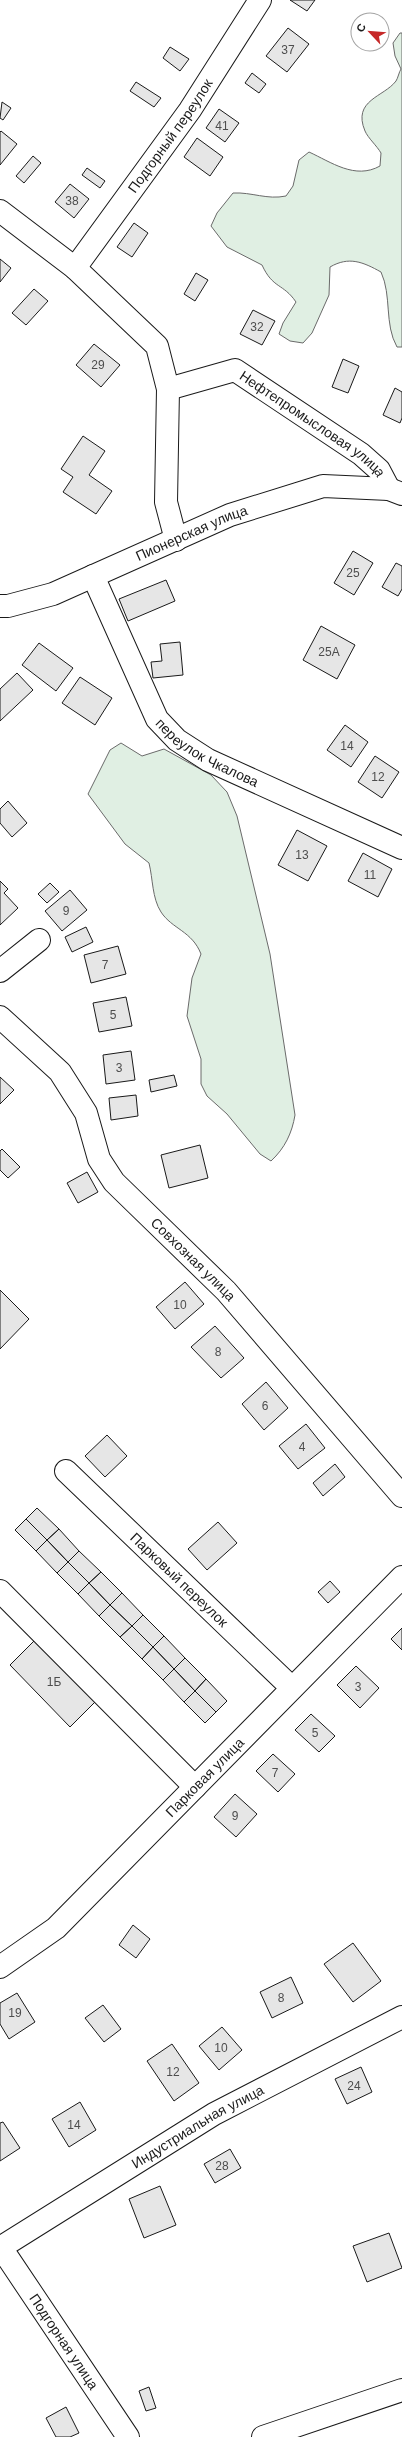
<svg xmlns="http://www.w3.org/2000/svg" width="402" height="2437" font-family="Helvetica,sans-serif">
	<style>
		.green { fill: #e0efe3; stroke: #6a6a6a }
		.building { fill: #e6e6e6; stroke: #1a1a1a }
		.lines { fill: none; stroke-linecap: round; stroke-linejoin: round }
		.minor-casing { stroke: #1a1a1a; stroke-width: 24 }
		.major-casing { stroke: #1a1a1a; stroke-width: 24 }
		.minor { stroke: #fff; stroke-width: 22 }
		.major { stroke: #fff; stroke-width: 22 }
		.labels { text-anchor: middle; stroke-width: 3; stroke-linejoin: round; paint-order: stroke }
		.number-label { font-size: 12px; fill: #4d4d4d }
		.street-label { font-size: 14px; fill: #1a1a1a; stroke: #fff }
	</style>
	<rect width="100%" height="100%" fill="#fff"/>
	<path class="green" d="M400,33H402V347H397C384,324 392,296 381,272C363,262 349,256 330,267L329,295L312,333L303,343L290,341L279,334L283,323L296,302C283,283 273,289 262,265L227,247L211,226L217,213L233,193C252,192 267,200 286,196L293,186L299,160L309,152C331,162 355,180 380,166L381,153C377,146 368,138 365,131C352,100 384,97 396,81C398,78 399,72 401,69L395,56L393,43Z
		M121,743L142,756L164,749L211,775L227,792L237,816L270,954L295,1115C292,1133 285,1148 271,1161L260,1154L227,1114L207,1096L201,1084V1059L187,1016L192,978L201,954C192,931 172,929 161,912C152,898 153,879 149,863L125,844L88,794L110,750Z"/>
	<path class="building" d="M290,0H315L307,11Z
		M288,28L309,44L287,72L266,56Z
		M170,47L189,59L180,71L163,58Z
		M252,73L266,84L259,93L245,83Z
		M136,82L161,98L154,107L130,91Z
		M2,102L11,108L3,120L0,118Z
		M219,109L239,123L225,142L206,128Z
		M1,131L17,144L0,165V132Z
		M197,138L223,157L210,176L184,157Z
		M33,156L41,163L24,183L16,176Z
		M87,168L105,181L100,188L82,175Z
		M70,184L89,199L74,218L55,202Z
		M134,223L148,233L132,257L117,247Z
		M0,259L11,268L0,282Z
		M196,273L208,280L195,301L184,294Z
		M34,289L48,301L26,325L12,313Z
		M253,310L275,321L262,345L240,334Z
		M94,344L120,365L101,387L76,365Z
		M343,359L359,366L348,393L332,387Z
		M395,388L402,392V418L400,423L383,415Z
		M83,436L105,451L89,475L112,491L96,514L63,492L73,477L61,469Z
		M353,551L373,563L354,595L334,583Z
		M396,563L402,566V589L398,596L382,587Z
		M166,580L175,601L128,621L119,599Z
		M321,626L355,645L337,679L303,660Z
		M180,642L183,675L153,678L151,662L162,661L160,644Z
		M39,643L73,668L56,691L22,665Z
		M17,673L33,690L0,721V689Z
		M80,677L112,698L95,725L62,703Z
		M345,725L368,742L351,767L327,750Z
		M375,756L399,772L382,798L358,782Z
		M8,801L27,823L12,837L0,823V809Z
		M297,830L327,846L308,881L278,865Z
		M363,853L392,869L378,897L348,881Z
		M0,881L8,889L4,893L18,908L0,925Z
		M50,883L59,892L47,903L38,894Z
		M70,890L87,910L62,931L45,911Z
		M86,927L93,942L72,952L65,937Z
		M118,946L126,974L91,983L84,955Z
		M126,997L132,1026L99,1032L93,1003Z
		M131,1051L135,1080L106,1084L103,1055Z
		M174,1075L177,1086L151,1092L149,1080Z
		M0,1077L14,1090L0,1104Z
		M136,1095L138,1116L111,1120L109,1098Z
		M200,1145L208,1178L169,1188L161,1155Z
		M2,1149L20,1167L8,1178L0,1170V1151Z
		M87,1172L98,1192L78,1203L67,1183Z
		M185,1282L204,1304L175,1329L156,1307Z
		M0,1290L29,1319L0,1349Z
		M215,1326L244,1358L221,1378L191,1347Z
		M266,1382L288,1408L264,1430L242,1404Z
		M306,1424L325,1448L298,1469L279,1446Z
		M107,1435L127,1456L105,1477L85,1456Z
		M335,1464L345,1477L323,1496L313,1483Z
		M37,1508L59,1529L47,1540L26,1519Z
		M26,1519L47,1540L36,1551L15,1530Z
		M218,1522L237,1543L207,1570L188,1549Z
		M59,1529L79,1551L68,1562L47,1540Z
		M47,1540L68,1562L57,1573L36,1551Z
		M79,1551L101,1572L89,1583L68,1562Z
		M68,1562L89,1583L78,1594L57,1573Z
		M101,1572L122,1593L110,1605L89,1583Z
		M330,1581L340,1592L328,1603L318,1592Z
		M89,1583L110,1605L99,1616L78,1594Z
		M122,1593L143,1615L132,1626L110,1605Z
		M110,1605L132,1626L120,1637L99,1616Z
		M143,1615L164,1636L153,1647L132,1626Z
		M132,1626L153,1647L142,1659L120,1637Z
		M402,1628V1650L391,1639Z
		M164,1636L185,1658L174,1669L153,1647Z
		M38,1637L98,1699L70,1727L10,1665Z
		M153,1647L174,1669L163,1680L142,1659Z
		M185,1658L206,1679L195,1691L174,1669Z
		M356,1666L379,1688L360,1708L337,1685Z
		M174,1669L195,1691L184,1702L163,1680Z
		M206,1679L227,1701L216,1712L195,1691Z
		M195,1691L216,1712L205,1723L184,1702Z
		M311,1714L335,1736L319,1752L295,1730Z
		M273,1754L295,1774L278,1792L256,1771Z
		M235,1794L257,1814L236,1837L214,1817Z
		M133,1925L150,1939L136,1958L119,1945Z
		M353,1943L381,1981L353,2002L324,1964Z
		M291,1977L303,2003L272,2018L260,1992Z
		M17,1993L35,2022L9,2039L0,2024V2003Z
		M103,2005L121,2029L104,2042L85,2018Z
		M222,2027L242,2050L219,2070L199,2046Z
		M172,2044L199,2083L174,2101L147,2061Z
		M361,2067L372,2092L347,2104L335,2079Z
		M80,2102L96,2130L69,2147L52,2119Z
		M3,2122L20,2148L0,2161V2123Z
		M230,2149L241,2168L215,2183L204,2164Z
		M160,2186L176,2225L144,2238L129,2199Z
		M389,2233L402,2268L367,2282L353,2246Z
		M149,2387L156,2408L146,2411L139,2391Z
		M66,2407L79,2433L70,2437H56L46,2418Z"/>
	<g class="lines">
		<defs>
			<g id="minor">
				<path id="s1" d="M0,211L75,268L157,346L168,389L235,370L361,454L379,470L389,489"/>
				<path id="s2" d="M75,268L190,110L260,0"/>
				<path d="M168,389L166,502L176,540"/>
				<path id="s3" d="M93,576L157,719L177,740L208,760L402,848"/>
				<path d="M0,971L39,940"/>
				<path id="s4" d="M0,1017L60,1072L86,1113L99,1159L114,1182L226,1291L402,1496"/>
				<path id="s5" d="M66,1471L292,1688"/>
				<path d="M0,1591L195,1787"/>
				<path id="s6" d="M0,1967L56,1928L402,1577"/>
				<path id="s7" d="M0,2246L128,2437"/>
				<path id="s8" d="M0,2248L214,2114L402,2017"/>
				<path d="M263,2437L402,2390"/>
			</g>
			<g id="major">
				<path id="s9" d="M0,606H8L53,594L230,515L323,486L389,489L402,494"/>
			</g>
		</defs>
		<use href="#minor" class="minor-casing"/>
		<use href="#major" class="major-casing"/>
		<use href="#minor" class="minor"/>
		<use href="#major" class="major"/>
	</g>
	<g class="labels">
		<g class="number-label">
			<text x="288" y="54">37</text>
			<text x="222" y="130">41</text>
			<text x="72" y="205">38</text>
			<text x="257" y="331">32</text>
			<text x="98" y="369">29</text>
			<text x="353" y="577">25</text>
			<text x="329" y="656">25А</text>
			<text x="347" y="750">14</text>
			<text x="378" y="781">12</text>
			<text x="302" y="859">13</text>
			<text x="370" y="879">11</text>
			<text x="66" y="915">9</text>
			<text x="105" y="969">7</text>
			<text x="113" y="1019">5</text>
			<text x="119" y="1072">3</text>
			<text x="180" y="1309">10</text>
			<text x="218" y="1356">8</text>
			<text x="265" y="1410">6</text>
			<text x="302" y="1451">4</text>
			<text x="54" y="1686">1Б</text>
			<text x="358" y="1691">3</text>
			<text x="315" y="1737">5</text>
			<text x="275" y="1777">7</text>
			<text x="235" y="1820">9</text>
			<text x="281" y="2002">8</text>
			<text x="15" y="2017">19</text>
			<text x="221" y="2052">10</text>
			<text x="173" y="2076">12</text>
			<text x="354" y="2090">24</text>
			<text x="74" y="2129">14</text>
			<text x="222" y="2170">28</text>
		</g>
		<g class="street-label">
			<text dy="5" stroke="none"><textPath href="#s2" startOffset="163">Подгорный переулок</textPath></text>
			<text dy="5" stroke="none"><textPath href="#s1" startOffset="416">Нефтепромысловая улица</textPath></text>
			<text dy="5" stroke="none"><textPath href="#s9" startOffset="206">Пионерская улица</textPath></text>
			<text dy="5" stroke="none"><textPath href="#s3" startOffset="218">переулок Чкалова</textPath></text>
			<text dy="5" stroke="none"><textPath href="#s4" startOffset="316">Совхозная улица</textPath></text>
			<text dy="5" stroke="none"><textPath href="#s5" startOffset="157">Парковый переулок</textPath></text>
			<text dy="5" stroke="none"><textPath href="#s6" startOffset="280">Парковая улица</textPath></text>
			<text dy="5" stroke="none"><textPath href="#s8" startOffset="232">Индустриальная улица</textPath></text>
			<text dy="5" stroke="none"><textPath href="#s7" startOffset="115">Подгорная улица</textPath></text>
		</g>
	</g>
	<g transform="translate(370 32) rotate(296)"><circle r="19" fill="#ffffff" stroke="#a3a3a3"/>
	<path d="M0-3L7 15L0 10L-7 15Z" fill="#c62828"/>
	<text y="-6" font-size="11" font-weight="bold" text-anchor="middle" fill="#1a1a1a">С</text>
	</g>
</svg>
